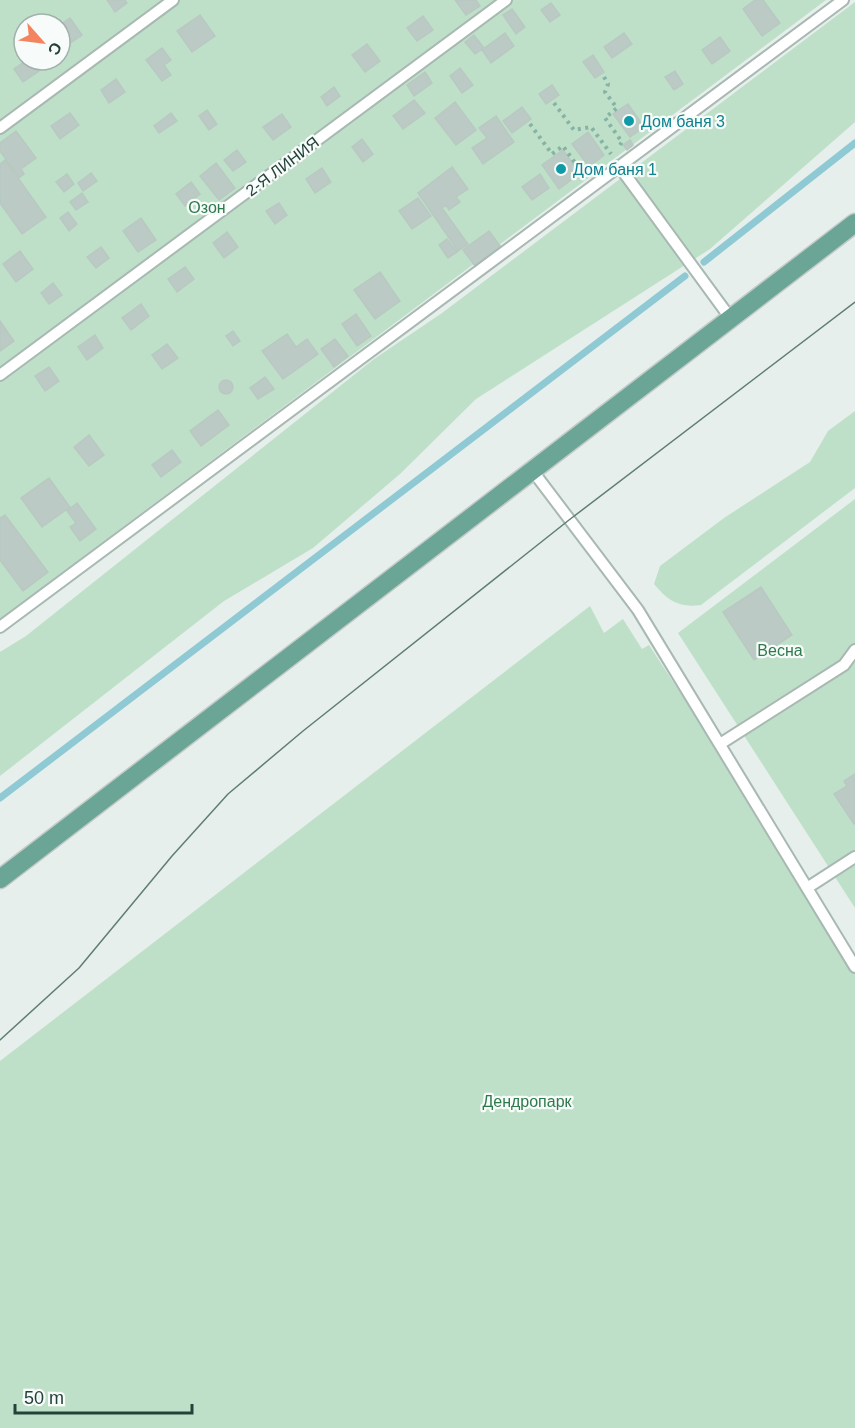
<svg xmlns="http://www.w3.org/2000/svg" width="855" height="1428" font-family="Helvetica,sans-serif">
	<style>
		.green { fill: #bfe0c8; fill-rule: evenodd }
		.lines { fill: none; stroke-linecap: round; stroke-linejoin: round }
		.stream { stroke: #8ec9d4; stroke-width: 7 }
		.building { fill: #bbcac4; stroke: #b8c9c2; stroke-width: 1.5 }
		.service-casing { stroke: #a8b8b2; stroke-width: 14 }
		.primary-casing { stroke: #c2cac8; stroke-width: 21 }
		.path { stroke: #86b3a5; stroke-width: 4; stroke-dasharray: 3 4.5; stroke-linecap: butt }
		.service { stroke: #fff; stroke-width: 10 }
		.primary { stroke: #6aa596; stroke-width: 18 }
		.tram { stroke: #5f7d75; stroke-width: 1.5 }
		.culture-dot { fill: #0f9aa8; stroke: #f7fbf9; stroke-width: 2 }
		.labels { text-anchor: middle; stroke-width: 4.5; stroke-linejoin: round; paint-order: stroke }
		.culture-label { font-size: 16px; fill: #0d838f; stroke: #f7fbf9; text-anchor: start }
		.street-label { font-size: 16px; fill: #24423a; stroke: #f7fbf9 }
		.park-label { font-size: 16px; fill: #2d7a4b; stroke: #f7fbf9 }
	</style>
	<rect width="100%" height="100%" fill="#e6efeb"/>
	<path class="green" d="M0,0H826L0,619ZM24,24H60V60H24Z
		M855,2V122L710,249L476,399L400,474L313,548L224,601L0,776V652L26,636L374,359L442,313Z
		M855,411V488L701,605C679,608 668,601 654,584L660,566L724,518L810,462L828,431Z
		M855,499V908L678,633Z
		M590,606L604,633L623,619L642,649L649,645L855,959V1428H0V1061Z"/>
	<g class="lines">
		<path class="stream" d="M704,262L855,143
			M0,798L685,276"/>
	</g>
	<path class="building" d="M107,0H125L127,3L115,12Z
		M455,0H476L480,6L466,15Z
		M755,0H763L780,23L762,36L743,9Z
		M551,3L560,15L550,22L541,10Z
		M512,9L525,27L516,34L503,15Z
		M200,15L215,36L192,52L177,31Z
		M423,16L433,30L417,41L407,28Z
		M70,18L82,35L66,46L60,38V25Z
		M505,33L514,46L491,63L482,50Z
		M624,33L632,44L612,58L604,47Z
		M474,35L484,48L475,54L465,42Z
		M720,37L730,51L712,64L702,50Z
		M367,44L380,61L365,72L352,55Z
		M162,48L171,60L164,65L171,75L162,81L146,60Z
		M593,55L604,72L595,78L583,62Z
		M27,60H31L39,71L23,82L14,69Z
		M460,68L473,85L462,93L450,76Z
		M675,71L683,84L674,90L665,77Z
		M425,72L432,83L414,96L407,85Z
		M116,79L125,92L109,103L101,90Z
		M552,85L559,95L546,104L539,94Z
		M334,87L340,96L327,106L321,97Z
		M414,100L425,113L403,129L393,116Z
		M455,102L476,130L456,145L435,118Z
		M628,104L644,127L630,137L613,114Z
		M522,107L531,119L512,133L503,121Z
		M207,110L217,124L209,130L199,116Z
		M70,113L79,125L60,139L51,126Z
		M171,113L177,121L159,133L154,126Z
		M282,114L291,127L273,140L263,127Z
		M496,116L514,142L483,164L472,148L487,138L479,128Z
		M16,131L36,158L21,169L24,174L19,178L0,151V143Z
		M588,132L604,155L589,167L572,144Z
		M362,139L373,154L363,162L352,147Z
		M630,140L633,145L627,150L623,145Z
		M237,150L246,162L233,171L224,160Z
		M563,150L580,173L559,189L542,165Z
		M5,160L46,217L22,234L0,203V164Z
		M216,163L235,188L219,200L200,176Z
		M452,167L468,189L456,197L460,202L449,210L446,205L442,208L468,244L458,251L418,193Z
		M322,168L331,182L315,193L306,179Z
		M91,173L97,181L83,191L78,183Z
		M67,174L74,184L64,192L56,182Z
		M540,174L549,188L532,200L522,187Z
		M191,182L200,194L185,206L176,194Z
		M82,193L88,202L76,210L70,202Z
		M418,198L431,216L412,229L399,211Z
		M279,203L287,215L275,224L266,211Z
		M68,212L77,224L69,231L60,218Z
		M141,218L156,240L138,252L123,231Z
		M489,231L501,247L475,266L463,250Z
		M227,232L238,247L224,258L213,243Z
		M447,239L457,252L448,258L439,245Z
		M101,247L109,258L96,268L87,257Z
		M20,251L33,269L16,282L3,264Z
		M185,267L194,279L177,292L168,279Z
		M380,272L400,301L375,319L354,290Z
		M53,283L62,295L49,304L41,293Z
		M141,304L149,316L131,330L122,318Z
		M356,314L371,336L357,346L342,324Z
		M0,321L14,341L0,351Z
		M233,331L240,341L233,346L226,336Z
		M287,334L296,347L307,339L318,354L283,379L262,351Z
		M95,335L103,348L87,360L78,347Z
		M335,339L348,356L334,367L321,349Z
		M167,344L178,358L162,369L152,355Z
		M49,367L59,381L45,391L35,376Z
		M265,377L274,389L258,399L250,388Z
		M219 387a7 7 0 1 1 14 0a7 7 0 1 1-14 0Z
		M218,410L229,425L201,446L190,431Z
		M89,435L104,455L89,466L74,447Z
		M172,450L181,462L161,477L152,465Z
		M49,478L70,507L42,527L21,498Z
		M77,503L96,529L80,541L70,527L76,523L67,511Z
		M5,515L48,572L23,591L0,560V518Z
		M761,587L792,635L754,660L723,612Z
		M855,774V823L854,824L834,794L847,786L844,781Z"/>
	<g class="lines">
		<defs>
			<path id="service" d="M0,128L173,0
				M619,166L731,319
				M0,375L506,0
				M532,470L638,610L855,967
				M0,627L843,0
				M720,744L844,665L855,650
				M807,888L855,857"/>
			<path id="primary" d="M0,879L855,223"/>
		</defs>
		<use href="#service" class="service-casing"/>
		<use href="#primary" class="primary-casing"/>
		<path class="path" d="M604,77L608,84L605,92L617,108L605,118L622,142L620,145
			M554,103L574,130L591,127L611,154
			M530,124L552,154L563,146L583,174"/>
		<use href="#service" class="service"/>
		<use href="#primary" class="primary"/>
		<path class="tram" d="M0,1040L79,968L172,856L228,794L303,731L569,520L855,302"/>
	</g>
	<g class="culture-dot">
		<circle cx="629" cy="121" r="6"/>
		<circle cx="561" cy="169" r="6"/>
	</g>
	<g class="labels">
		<g class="culture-label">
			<text x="641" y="127">Дом баня 3</text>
			<text x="573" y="175">Дом баня 1</text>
		</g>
		<g class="street-label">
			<text transform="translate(282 166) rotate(-37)" y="6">2-Я ЛИНИЯ</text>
		</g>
		<g class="park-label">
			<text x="207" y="213">Озон</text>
			<text x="780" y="656">Весна</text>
			<text x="527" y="1107">Дендропарк</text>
		</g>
	</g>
	<g transform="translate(42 42) rotate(118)"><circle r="28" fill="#f7fbf9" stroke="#a3b1ad" stroke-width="1.5"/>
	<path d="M0-4.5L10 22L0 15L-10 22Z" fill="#f4845f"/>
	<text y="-9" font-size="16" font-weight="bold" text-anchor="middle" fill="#24423a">С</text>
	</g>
	<path d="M15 1404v9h177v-9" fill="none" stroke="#24423a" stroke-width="3"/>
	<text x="24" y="1404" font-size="18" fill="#24423a" stroke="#f7fbf9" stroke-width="4.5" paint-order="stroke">50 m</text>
</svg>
